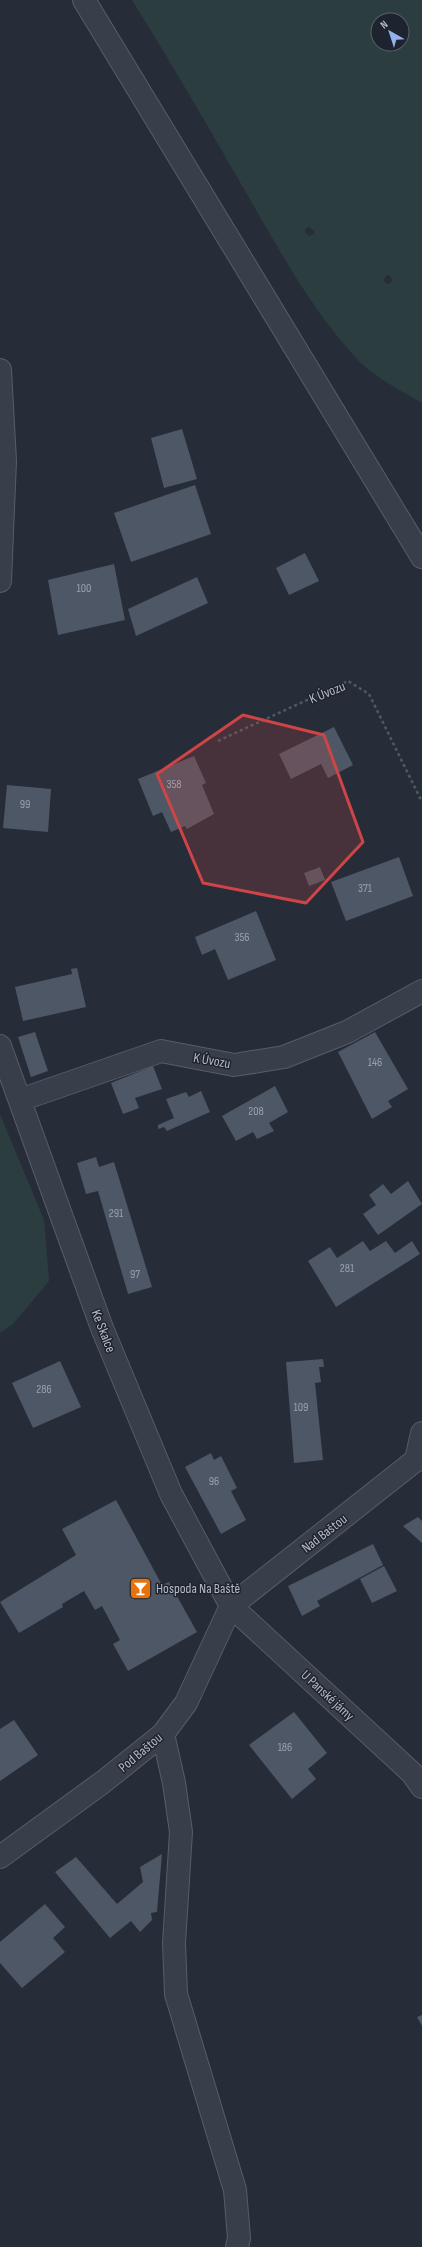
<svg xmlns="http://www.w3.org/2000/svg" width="422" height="2247" font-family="'Sofia Sans Condensed',sans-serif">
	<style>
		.green { fill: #2c3d3f; fill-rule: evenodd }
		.building { fill: #4e5765 }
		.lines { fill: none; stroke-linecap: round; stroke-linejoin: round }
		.minor-casing { stroke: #575d68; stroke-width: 24 }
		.path { stroke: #4c5b5e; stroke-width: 2.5; stroke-dasharray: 3 3; stroke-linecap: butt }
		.minor { stroke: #393f4a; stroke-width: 22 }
		.marked { fill: #cf4547; fill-opacity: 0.2; stroke: #cf4547; stroke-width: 3; stroke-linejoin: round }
		.labels { text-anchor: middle; stroke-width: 3; stroke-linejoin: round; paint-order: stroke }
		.number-label { font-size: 12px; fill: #9ba1ad }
		.street-label { font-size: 14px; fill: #b5bac5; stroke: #1e242f }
		.poi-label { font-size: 14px; fill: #b5bac5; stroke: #1e242f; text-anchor: start }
	</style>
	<rect width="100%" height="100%" fill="#262d39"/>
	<path class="green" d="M132,0H422V403C402,391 372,376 357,359C312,310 280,252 248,196C210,130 172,64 132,0ZM378,20H402V44H378ZM309,227L314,231V234L309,236L305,232L306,228ZM389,275L393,280L389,284L385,283L384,279L386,276Z
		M0,1114L44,1220L49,1281L13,1324L0,1333Z"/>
	<path class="building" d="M182,429L197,479L164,488L151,438Z
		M195,485L211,534L131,562L114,513Z
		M305,553L319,581L289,595L276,568Z
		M114,564L125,620L58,635L48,580Z
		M197,577L208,603L136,636L128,609Z
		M334,727L353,765L328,778L321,764L291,779L279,754Z
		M194,756L206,783L202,785L214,814L187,829L185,826L171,832L162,812L153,816L138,779Z
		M7,785L51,789L48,832L3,828Z
		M399,857L413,896L346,921L331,882Z
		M320,867L325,880L309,886L304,873Z
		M256,911L276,960L228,980L215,949L202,955L195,937Z
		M77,968L86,1007L23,1021L15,987L72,974L71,969Z
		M35,1032L48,1071L31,1077L18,1037Z
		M375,1032L408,1089L388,1101L392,1107L372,1119L338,1052Z
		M153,1066L162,1089L135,1098L139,1108L123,1114L111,1083Z
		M275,1086L288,1112L269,1123L274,1131L257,1139L253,1132L236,1141L222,1116Z
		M201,1091L210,1112L167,1131L164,1127L158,1129V1125L174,1118L166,1099L186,1092L189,1097Z
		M96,1157L99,1167L114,1162L152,1287L128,1294L98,1191L86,1194L77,1163Z
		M408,1181L422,1204L378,1235L363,1214L376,1205L369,1195L383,1184L391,1194Z
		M363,1241L370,1251L386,1241L395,1253L412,1241L420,1254L336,1307L308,1261L330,1247L337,1258Z
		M323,1359L324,1367H319L321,1382L315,1383L323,1460L294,1463L286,1362Z
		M60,1361L81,1407L33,1428L12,1383Z
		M211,1453L214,1460L221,1456L237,1488L231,1491L246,1520L221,1534L185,1467Z
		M116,1500L162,1585L169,1582L197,1632L128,1671L113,1644L120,1640L102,1606L95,1610L84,1591L62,1604L63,1607L19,1633L0,1602L76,1555L62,1529Z
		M418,1517L422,1521V1543L403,1526Z
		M373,1544L383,1565L317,1601L320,1606L302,1616L288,1586Z
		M384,1566L397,1591L372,1603L360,1579Z
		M294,1712L327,1753L308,1769L316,1779L292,1799L249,1745Z
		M14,1720L38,1755L0,1781V1729Z
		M162,1854L157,1912L151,1913L152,1920L140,1932L131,1921L110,1938L55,1872L76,1857L117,1904L143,1882L140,1867Z
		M45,1904L65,1927L53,1938L65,1952L22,1988L0,1963V1942Z
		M422,2015V2026L417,2017Z"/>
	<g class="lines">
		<defs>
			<path id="minor" d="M84,0L422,557
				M0,370L5,461L0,581
				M0,1046L102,1328L171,1494L231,1606L412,1773L422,1787
				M20,1100L161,1051L234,1065L284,1057L347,1032L422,991
				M416,1460L422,1433
				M163,1734L174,1783L181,1832L174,1943L176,1994L235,2190L239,2238L237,2247
				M0,1857L103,1782L163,1734L186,1703L231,1606L416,1460L422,1459"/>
		</defs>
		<use href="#minor" class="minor-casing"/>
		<path class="path" d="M218,741L348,681L369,694L422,802"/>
		<use href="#minor" class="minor"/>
	</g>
	<path class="marked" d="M243,715L324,735L363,842L306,903L203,883L157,774Z"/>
	<defs>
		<symbol id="bar-square" viewBox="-11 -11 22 22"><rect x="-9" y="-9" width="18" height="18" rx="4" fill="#e8710a" stroke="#1e242f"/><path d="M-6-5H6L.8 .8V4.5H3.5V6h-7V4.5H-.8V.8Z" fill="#fff"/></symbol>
	</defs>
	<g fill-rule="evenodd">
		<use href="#bar-square" x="128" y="1576" width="25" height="25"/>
	</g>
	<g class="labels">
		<g class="number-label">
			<text x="84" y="592">100</text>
			<text x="174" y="788">358</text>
			<text x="25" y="808">99</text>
			<text x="365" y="892">371</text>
			<text x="242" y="941">356</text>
			<text x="375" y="1066">146</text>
			<text x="256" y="1115">208</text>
			<text x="116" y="1217">291</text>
			<text x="347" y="1272">281</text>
			<text x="135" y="1278">97</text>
			<text x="44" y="1393">286</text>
			<text x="301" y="1411">109</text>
			<text x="214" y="1485">96</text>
			<text x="285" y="1751">186</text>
		</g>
		<g class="street-label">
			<text transform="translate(327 692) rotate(-22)" y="5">K Úvozu</text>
			<text transform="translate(212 1060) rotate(10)" y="5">K Úvozu</text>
			<text transform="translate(104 1331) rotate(69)" y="5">Ke Skalce</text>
			<text transform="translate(324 1533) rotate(-38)" y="5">Nad Baštou</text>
			<text transform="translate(328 1695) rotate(43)" y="5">U Panské jámy</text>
			<text transform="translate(140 1752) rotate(-40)" y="5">Pod Baštou</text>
		</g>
		<g class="poi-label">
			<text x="156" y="1593">Hospoda Na Baště</text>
		</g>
	</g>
	<g transform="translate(390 32) rotate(321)"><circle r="19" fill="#1e242f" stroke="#5a606b"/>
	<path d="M0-3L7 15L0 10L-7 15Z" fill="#94b0eb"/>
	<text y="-6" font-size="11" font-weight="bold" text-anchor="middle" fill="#b5bac5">N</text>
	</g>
</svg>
